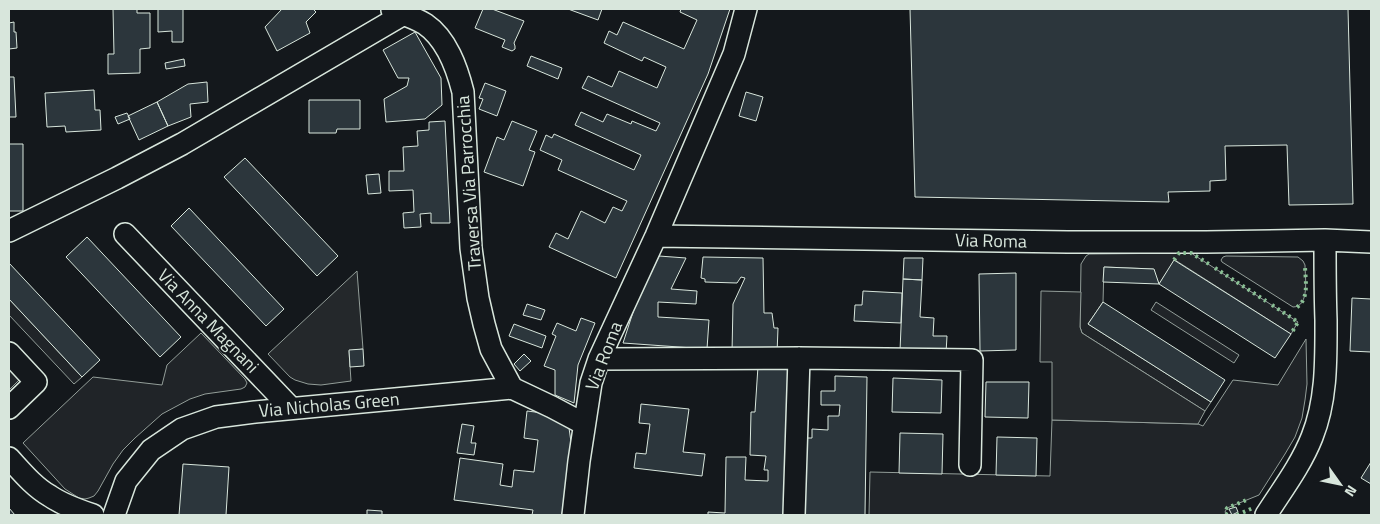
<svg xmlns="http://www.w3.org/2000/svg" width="1380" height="524" font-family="'Titillium Web',sans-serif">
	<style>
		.green { fill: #202428; stroke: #939e99 }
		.parking { fill: #24282b; stroke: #939e99 }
		.building { fill: #2c363c; stroke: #d8e6dc }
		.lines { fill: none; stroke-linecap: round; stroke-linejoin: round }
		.minor-casing { stroke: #d8e6dc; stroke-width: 24 }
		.minor { stroke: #14181c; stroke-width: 21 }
		.hedge { stroke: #8ac095; stroke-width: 4; stroke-dasharray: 2.5 4; stroke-linecap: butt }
		.labels { text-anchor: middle; stroke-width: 4; stroke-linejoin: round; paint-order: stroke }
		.street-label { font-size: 18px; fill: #d8e6dc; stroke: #14181c }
	</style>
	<rect width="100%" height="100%" fill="#14181c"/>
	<path class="green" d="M1191,253L1298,322L1291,334L1175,260L1159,284L1153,269L1104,267L1103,302L1088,324L1211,402L1205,411L1082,333L1080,327L1081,264L1086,256L1089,254Z
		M1226,256L1298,257L1303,261L1305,265C1305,277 1310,307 1293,307L1222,262L1221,260L1223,257Z
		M9,299L82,377L74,384L9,315Z
		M1156,302L1239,355L1234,363L1151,310Z
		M201,333L245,379L247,383L245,387L241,389L205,394L190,399L162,414L135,438L123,450L113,464L98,491L94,496L89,498L85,499L79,498L65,489L23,443L93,377L162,385L167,365Z
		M1306,339L1307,384L1305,400L1302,418L1295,437L1285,454L1259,495L1227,508L1225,512L1227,515H869L870,472L1050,476L1052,420L1198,424L1203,426L1233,380L1278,385Z
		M9,367L20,379L9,390Z"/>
	<path class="parking" d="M357,271L363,349L349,351L351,381L321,385L308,384L295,380L290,377L268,354Z
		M1041,291L1081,292L1080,327L1082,333L1205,411L1198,424L1052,420V362H1040Z"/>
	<path class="building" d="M113,9H137V13H150V48L140,49V73L108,74V54H114Z
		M158,9H183V42H172V31L158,32Z
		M282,9H313L316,12L306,22L310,33L277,51L265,27Z
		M483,9H492L524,21L514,43L515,46V49L512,51L502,47L505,40L475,28Z
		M568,9H602L598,20Z
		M681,9H730L708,74L616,278L549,247L556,233L568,239L581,211L605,223L613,207L622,211L627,201L558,170L562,160L540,150L546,135L552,138L554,134L634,170L641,155L575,125L581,112L603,122L607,114L631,124L632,121L656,131L660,123L582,88L588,76L612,87L619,71L657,88L666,67L644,57L642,61L604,43L609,31L617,35L623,22L684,49L697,20L680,12Z
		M910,9H1348L1353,204L1289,205L1287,145L1225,146L1226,180L1210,181V191L1168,192L1169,202L915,197Z
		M14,22V32H16L17,48L9,49V23Z
		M415,32L441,78L442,105L425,119L386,122L384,99L407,86L409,78H398L383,50Z
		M531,56L562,68L558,79L527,66Z
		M184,59L185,66L166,69L165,63Z
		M9,77H14L16,117H9Z
		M207,82L208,102L190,104L191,117L168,126L157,102L188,84Z
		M485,83L506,91L497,116L479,109L483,99L479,98Z
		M94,90L95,110H100L101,130L66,132L65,126L47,127L45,93Z
		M746,92L763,97L756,121L739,116Z
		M309,100H360V129H337L336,133H309Z
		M157,102L168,126L139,140L128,116Z
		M127,113L130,119L118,124L115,117Z
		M445,121L450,223H431V213L420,214L421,227L404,228L403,213L414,212L413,190L389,191V171H404L403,147L418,146L417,131L429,130V122Z
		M512,121L537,131L529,150L535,152L523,186L484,172L497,137L504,140Z
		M9,144H23V211H9Z
		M245,158L338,256L317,276L224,177Z
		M379,174L381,193L368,194L366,175Z
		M189,208L284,309L266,326L171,226Z
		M87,237L181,337L160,357L66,257Z
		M659,256L686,258L671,289L697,291L696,304L658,302V317L709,320L707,349L623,343L637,300Z
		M703,257L763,258L764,313H772L774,328H778L777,354L732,352L733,304L745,278L741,277L737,283L705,282V279L701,278Z
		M904,258H923L922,280L903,279Z
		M1174,260L1291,334L1275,358L1159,284Z
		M9,263L100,360L82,377L9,299Z
		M1104,267L1154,269L1159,284L1103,282Z
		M1016,273V350L980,351L979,274Z
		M903,279L922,280L920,317L934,318L933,336H947L946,353L900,351Z
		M863,291L902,293L901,323L854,321L855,305H862Z
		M1352,298L1371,299V352L1350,351Z
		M1103,302L1225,380L1211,402L1088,324Z
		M527,304L545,310L541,320L523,315Z
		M581,318L595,323L578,365L574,403L555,395V370L544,366L556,336L552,334L557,323L576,331Z
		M514,324L546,336L542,348L509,336Z
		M363,349L364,366L350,367L349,350Z
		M524,354L531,361L520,371L514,364Z
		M758,366H793L790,515H708V512L725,513L726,457H746L745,480L768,481V470H764L766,456L750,455L751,412H755Z
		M835,376L867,377L865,515H801L805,438H812V429L828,430V416H839L840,405H821V391H835Z
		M893,378L942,380L941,413L892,412Z
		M986,382H1029L1028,418L985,417Z
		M641,404L689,409L683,452L705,454L702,476L634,468L636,453L646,454L650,424L639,423Z
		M527,411L543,413L569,428L571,442L562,515H532L533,510L454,500L460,458L503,464L500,485L512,487L514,470L534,472L538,440L524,438Z
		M462,424L474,426L471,443H476L474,455L457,453Z
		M900,433L943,434L942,474L899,473Z
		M997,437L1037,438L1036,476L996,475Z
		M1371,462V484L1361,478Z
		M183,464L229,467L226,515H179Z
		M1236,507L1238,512L1232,515L1229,509Z
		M9,508L15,515H9Z
		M367,510L382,511V515H367Z"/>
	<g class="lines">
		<defs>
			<path id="minor" d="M392,10C403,14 415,18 425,24C447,39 457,68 463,92L471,248L478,298L484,324L491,349L512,388
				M9,231L117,178L182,144L404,14
				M125,234L291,408
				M656,236L1068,242H1206L1325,240L1371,242
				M9,353L36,382L9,408
				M599,359L799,358L972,360L970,465
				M9,458C21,471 34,487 50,496C63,505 78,510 93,515
				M114,515L126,481L151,450L182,429L216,417L255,412L512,388L552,407L584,424
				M573,515L579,461L591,383L599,359L656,236L734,54L746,9
				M794,515L799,358
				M1266,515C1282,490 1301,465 1312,437C1327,400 1326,359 1326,320C1325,293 1325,266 1325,240"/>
		</defs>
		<use href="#minor" class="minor-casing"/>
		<use href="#minor" class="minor"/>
		<path class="hedge" d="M1174,260L1179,253H1191L1209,264
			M1215,268L1266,301
			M1272,305L1298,322L1291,334
			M1297,307C1310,298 1305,279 1305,265
			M1227,515L1225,513L1227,508L1249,499
			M1237,515L1253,508"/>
	</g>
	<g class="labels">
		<g class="street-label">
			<text transform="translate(469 183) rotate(-94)" y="6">Traversa Via Parrocchia</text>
			<text transform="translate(991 241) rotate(1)" y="6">Via Roma</text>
			<text transform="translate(208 321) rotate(46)" y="6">Via Anna Magnani</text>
			<text transform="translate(604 356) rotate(-69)" y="6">Via Roma</text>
			<text transform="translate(329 405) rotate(-5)" y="6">Via Nicholas Green</text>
		</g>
	</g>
	<rect width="1380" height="524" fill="none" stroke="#d8e6dc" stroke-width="20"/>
	<g transform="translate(1340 484) rotate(123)" stroke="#14181c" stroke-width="4" paint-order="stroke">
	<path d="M0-4L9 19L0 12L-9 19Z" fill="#d8e6dc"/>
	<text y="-8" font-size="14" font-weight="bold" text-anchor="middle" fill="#d8e6dc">N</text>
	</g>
</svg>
